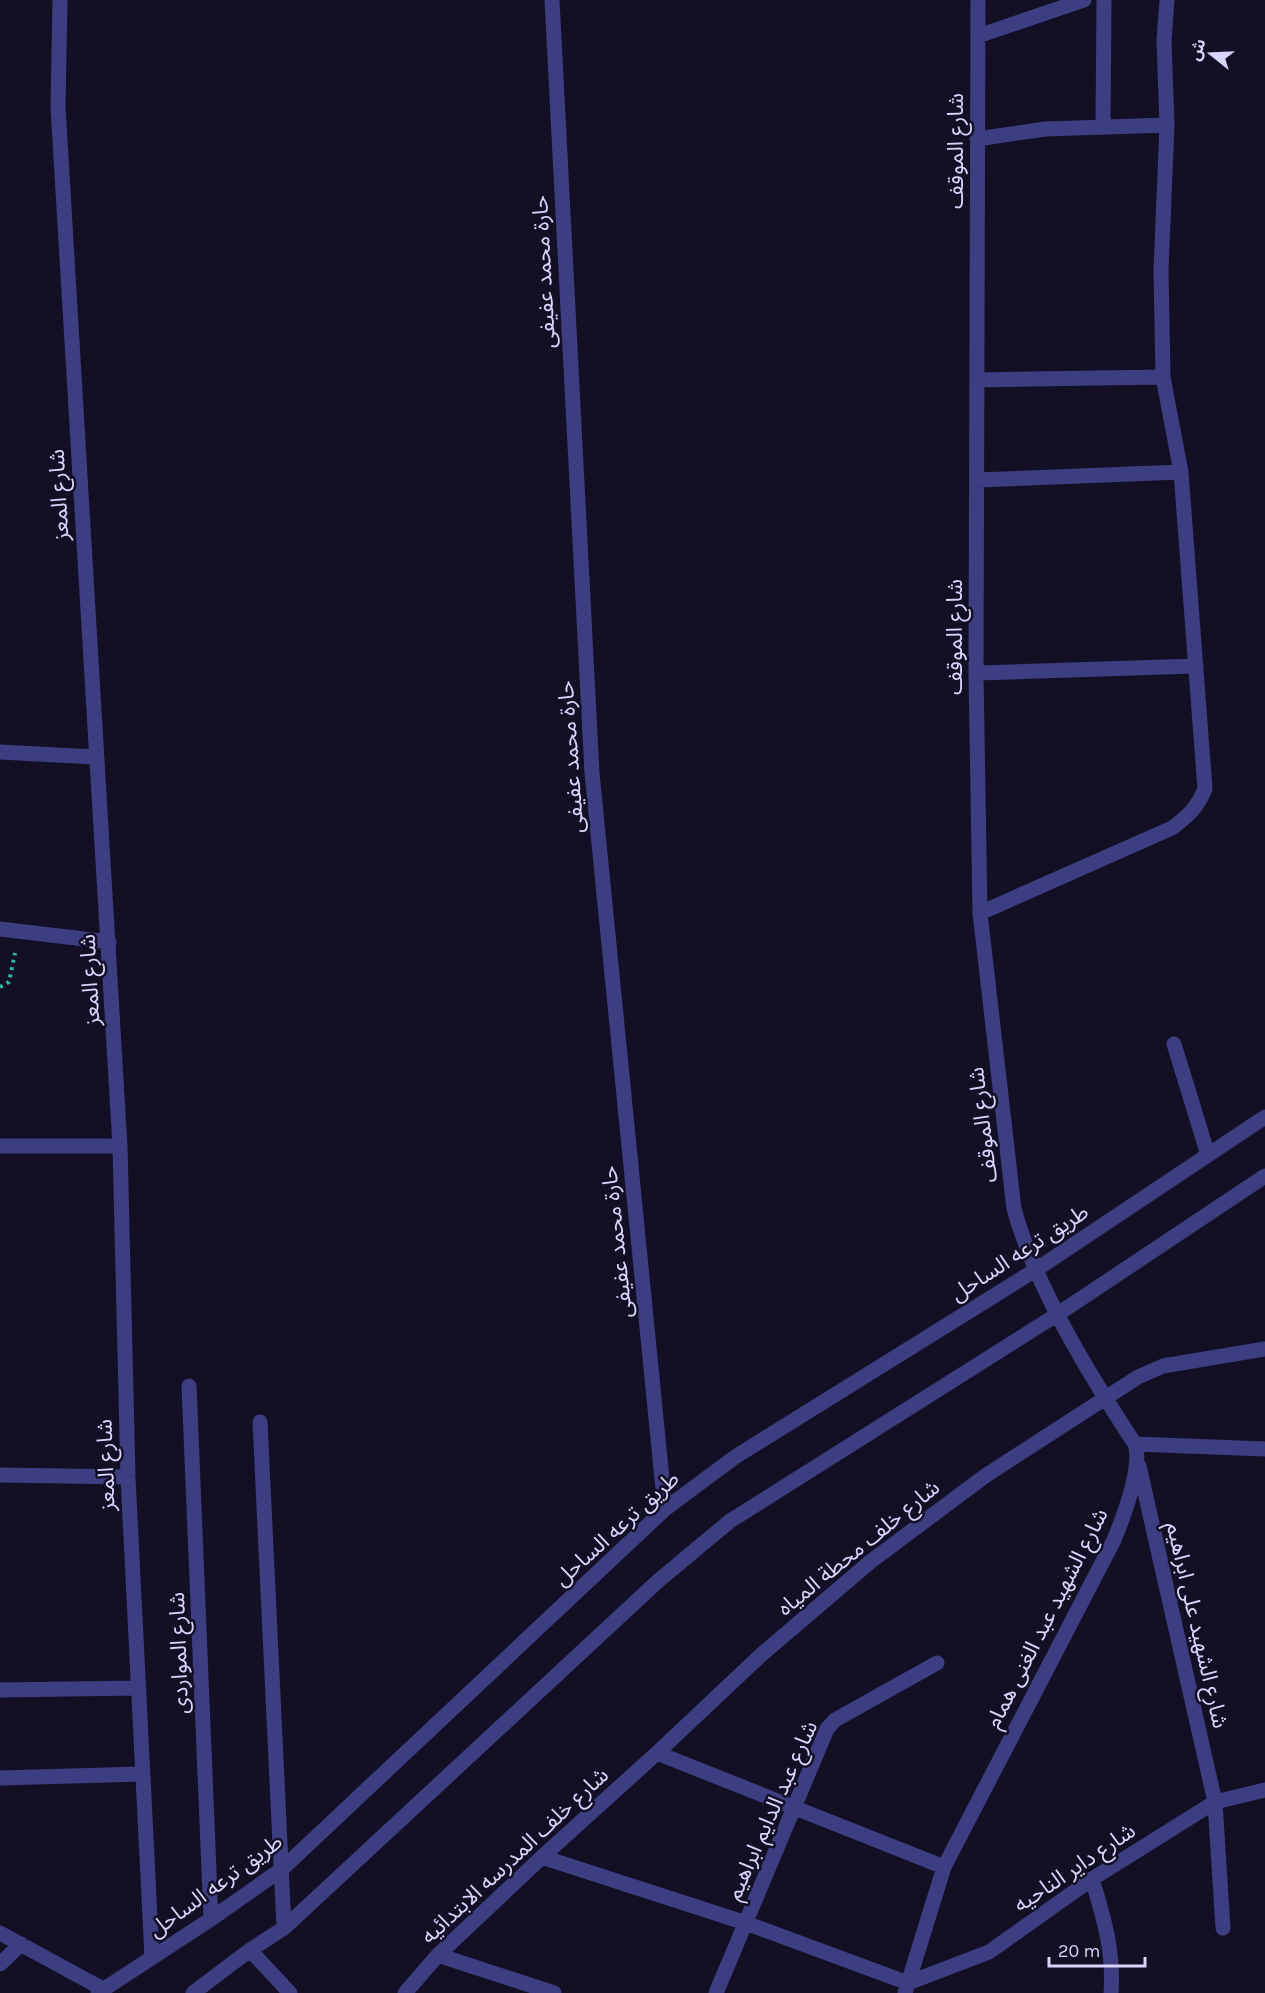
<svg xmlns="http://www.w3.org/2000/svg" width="1265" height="1993" font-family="Karla,'Noto Sans Arabic',sans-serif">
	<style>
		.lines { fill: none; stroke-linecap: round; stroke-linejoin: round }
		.path { stroke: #34b2a7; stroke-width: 4; stroke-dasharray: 3 4.5; stroke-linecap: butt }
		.minor { stroke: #3d3d82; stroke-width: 15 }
		.labels { text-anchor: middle; stroke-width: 5; stroke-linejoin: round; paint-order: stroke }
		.street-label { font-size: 22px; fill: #d8d5fd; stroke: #131025 }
	</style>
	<rect width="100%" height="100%" fill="#131025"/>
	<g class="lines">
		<path class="path" d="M0,987L9,982L15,953"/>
		<path class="minor" d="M60,0L58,107L120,1146L128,1477L152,1957
			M552,0L592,773L665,1509
			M978,36L1084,0
			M1103,126L1104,0
			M977,139L1045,129L1167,125
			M977,380L1163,377
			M977,480L1181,472
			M976,673L1196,666
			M0,752L95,757
			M980,913L1172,828C1188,816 1197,808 1205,789L1181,472L1163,377L1161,270L1167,125L1164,41L1167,0
			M0,929L109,942
			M1174,1044L1208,1155
			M0,1146H120
			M189,1386L211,1919
			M260,1422L284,1928
			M1135,1444L1265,1449
			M1139,1466L1215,1802L1223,1928
			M0,1475L128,1477
			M0,1690L137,1688
			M657,1753L944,1867
			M0,1778L142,1774
			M542,1857L746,1923L908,1983L989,1952L1092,1879L1215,1802L1265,1790
			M1092,1879C1104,1918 1114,1952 1111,1993
			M0,1933L103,1989
			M250,1950L290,1993
			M438,1955L554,1993
			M0,1964L21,1944
			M98,1993L211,1919L282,1869L665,1509L735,1457L1037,1269L1265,1117
			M193,1993L250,1950L284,1928L658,1581L730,1521L1058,1314L1265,1176
			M405,1993L438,1955L542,1857L657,1753L761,1655L870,1562L985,1476L1138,1377L1163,1366L1265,1349
			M716,1993L827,1729L835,1720L937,1663
			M905,1993L944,1867L1114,1540C1123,1518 1143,1466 1135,1444C1090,1376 1036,1288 1014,1209L980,913L976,673L978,0"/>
	</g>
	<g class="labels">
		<g class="street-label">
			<text transform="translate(955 151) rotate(-90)" y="8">شارع الموقف</text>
			<text transform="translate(543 272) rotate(-93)" y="8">حارة محمد عفيفى</text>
			<text transform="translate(58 495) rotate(-93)" y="8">شارع المعز</text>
			<text transform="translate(954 637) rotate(-90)" y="8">شارع الموقف</text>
			<text transform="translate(570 757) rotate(-94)" y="8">حارة محمد عفيفى</text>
			<text transform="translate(89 980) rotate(-93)" y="8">شارع المعز</text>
			<text transform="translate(982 1125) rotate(-97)" y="8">شارع الموقف</text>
			<text transform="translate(616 1242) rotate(-96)" y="8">حارة محمد عفيفى</text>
			<text transform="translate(1019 1252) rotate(-33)" y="8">طريق ترعه الساحل</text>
			<text transform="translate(105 1465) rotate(-92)" y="8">شارع المعز</text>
			<text transform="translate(616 1528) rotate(-42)" y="8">طريق ترعه الساحل</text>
			<text transform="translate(858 1547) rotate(-39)" y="8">شارع خلف محطة المياه</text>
			<text transform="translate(1046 1618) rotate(-63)" y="8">شارع الشهيد عبد الغنى همام</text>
			<text transform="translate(1198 1625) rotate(77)" y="8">شارع الشهيد على ابراهيم</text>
			<text transform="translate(178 1653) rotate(-92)" y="8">شارع المواردى</text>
			<text transform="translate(771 1810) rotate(-66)" y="8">شارع عبد الدايم ابراهيم</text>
			<text transform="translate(514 1855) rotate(-43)" y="8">شارع خلف المدرسه الابتدائيه</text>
			<text transform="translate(1074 1867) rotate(-34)" y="8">شارع داير الناحيه</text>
			<text transform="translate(215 1885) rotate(-36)" y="8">طريق ترعه الساحل</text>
		</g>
	</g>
	<g transform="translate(1211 54) rotate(288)" stroke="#131025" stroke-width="4.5" paint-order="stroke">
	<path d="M0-4.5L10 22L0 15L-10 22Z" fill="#d8d5fd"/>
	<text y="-9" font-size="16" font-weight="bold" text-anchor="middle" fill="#d8d5fd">ش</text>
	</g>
	<path d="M1049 1957v9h96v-9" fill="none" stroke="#d8d5fd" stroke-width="3"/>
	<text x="1058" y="1957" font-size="18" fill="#d8d5fd" stroke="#131025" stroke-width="4.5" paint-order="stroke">20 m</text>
</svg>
